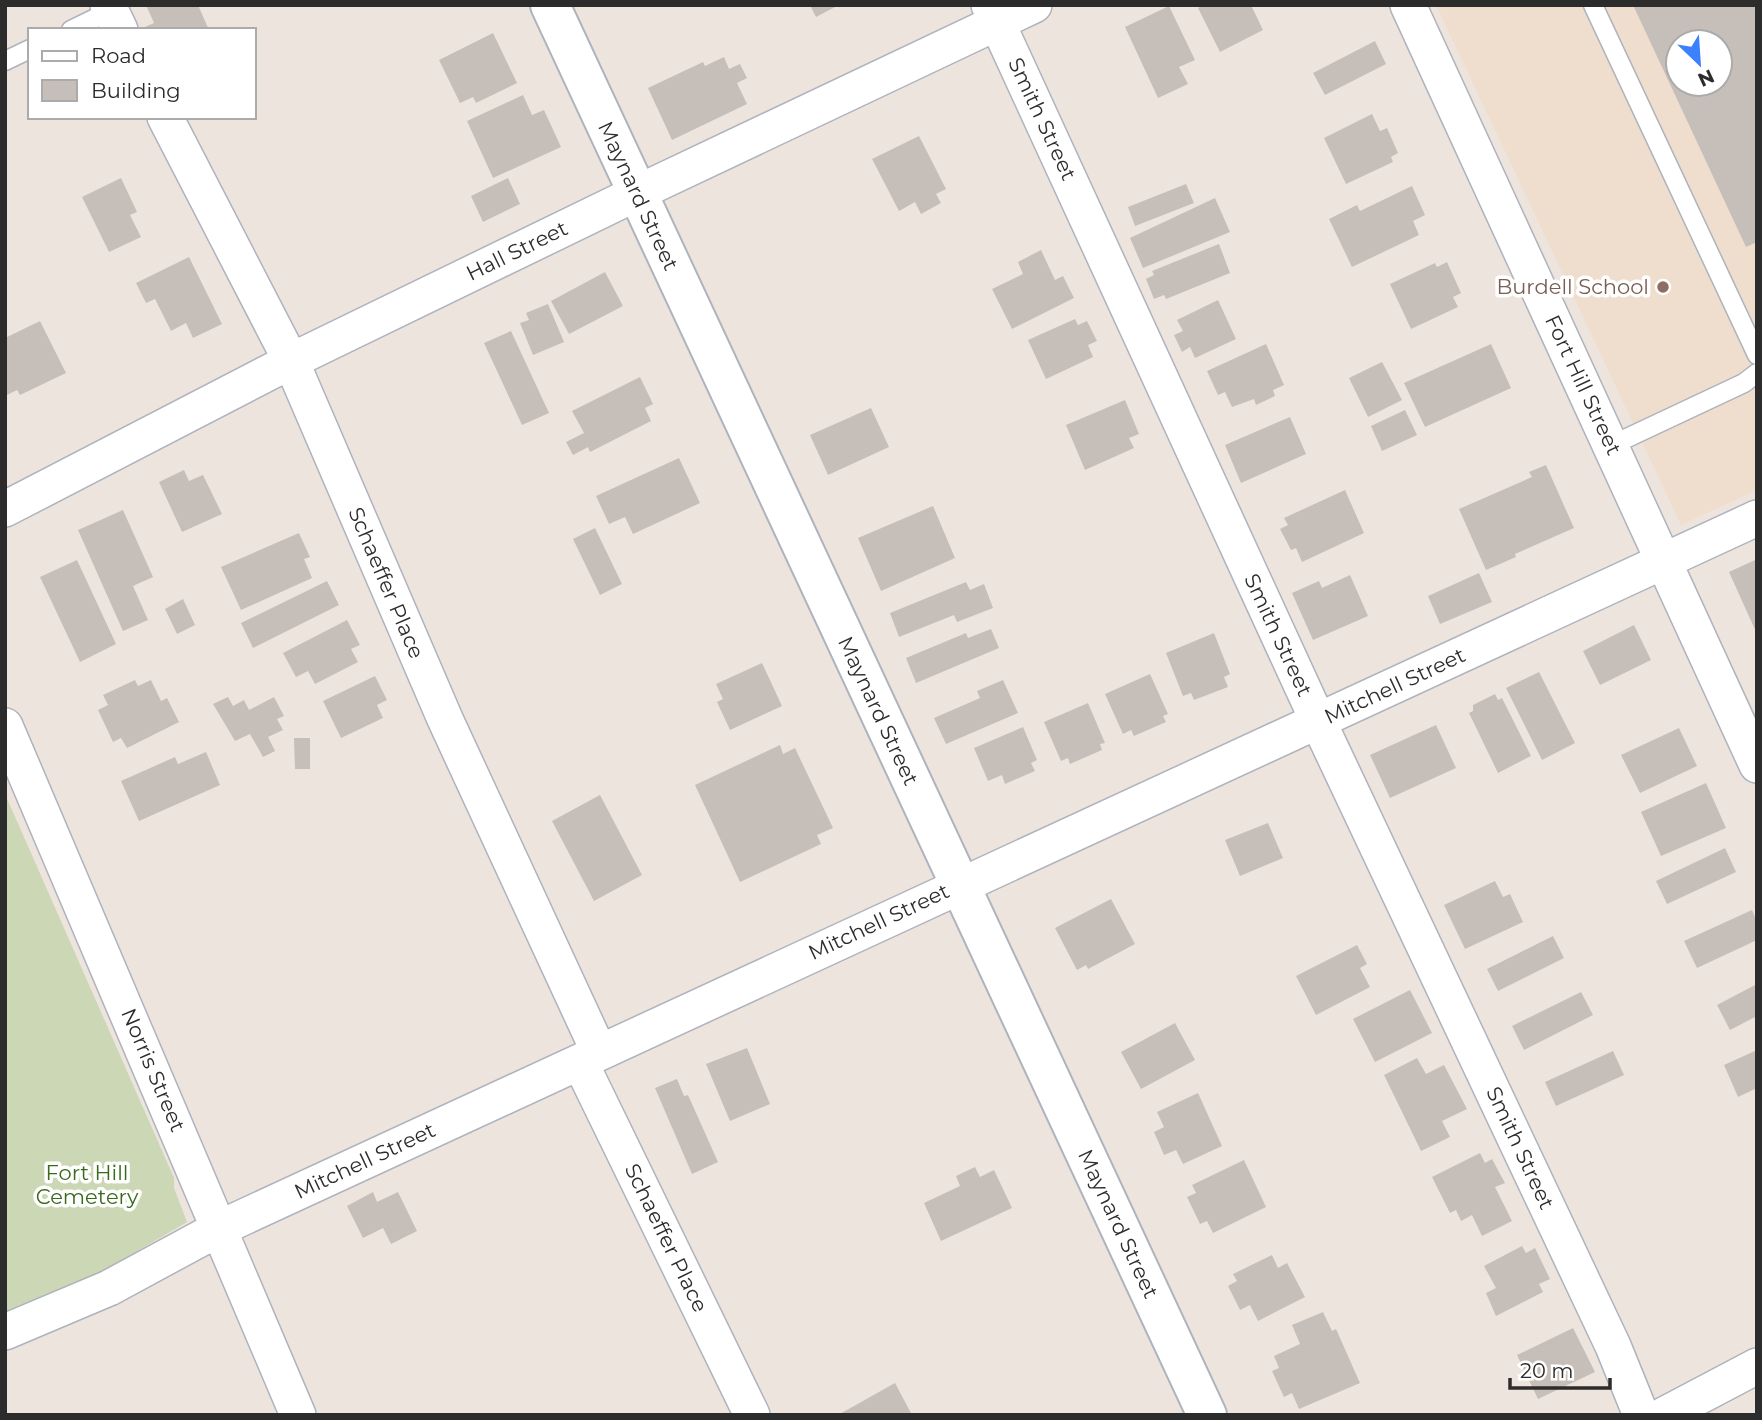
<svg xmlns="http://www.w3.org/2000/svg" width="1762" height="1420" font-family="Montserrat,sans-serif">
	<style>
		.education { fill: #efdecd; fill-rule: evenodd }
		.cemetery { fill: #cbd7b5 }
		.building { fill: #c6bfb9; fill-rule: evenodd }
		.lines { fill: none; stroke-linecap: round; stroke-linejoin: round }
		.service-casing { stroke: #aeb3bc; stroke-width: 21 }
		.minor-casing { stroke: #aeb3bc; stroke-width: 38 }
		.tertiary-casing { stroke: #aeb3bc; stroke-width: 42 }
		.service { stroke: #fff; stroke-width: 18 }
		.minor { stroke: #fff; stroke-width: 35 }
		.tertiary { stroke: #fff; stroke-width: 38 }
		.education-dot { fill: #8d6e63; stroke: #fff; stroke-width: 2.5 }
		.labels { text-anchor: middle; stroke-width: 7; stroke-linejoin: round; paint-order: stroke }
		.street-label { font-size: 21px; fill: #2c2c2c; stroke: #fff }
		.education-label { font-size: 21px; fill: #785e54; stroke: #fff; text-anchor: end }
		.park-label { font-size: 21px; fill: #386a1a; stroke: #fff }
	</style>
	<rect width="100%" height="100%" fill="#ede4de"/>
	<path class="education" d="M1436,5H1757V490L1681,525ZM1678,42H1720V84H1678Z"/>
	<path class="cemetery" d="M5,794L174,1178V1188L187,1222L98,1274L5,1314Z"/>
	<path class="building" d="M146,5H198L209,30H146L145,27L154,23Z
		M810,5H839L816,17Z
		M1204,5H1251L1263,30L1220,52L1198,8Z
		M1633,5H1757V242L1746,247ZM1678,42H1720V84H1678Z
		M1169,6L1195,60L1179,67L1188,84L1158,98L1125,27Z
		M493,33L517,83L476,103L473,97L460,103L439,60Z
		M1375,41L1386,64L1325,95L1313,73Z
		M724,57L729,69L740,64L747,78L737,83L747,104L672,140L648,88L703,62L705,66Z
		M523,95L532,115L544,110L561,147L493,178L467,121Z
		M1372,114L1380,131L1387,128L1398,153L1391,157L1393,162L1346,184L1324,138Z
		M919,136L946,189L936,194L941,203L921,214L915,202L899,211L872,159Z
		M121,178L137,212L130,215L141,237L109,252L82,197Z
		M508,178L520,204L483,222L471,196Z
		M1186,184L1194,203L1135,226L1128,207Z
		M1412,186L1425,215L1413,221L1419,235L1352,267L1329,219L1357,205L1360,211Z
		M1215,198L1230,232L1143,268L1130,238Z
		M1219,244L1230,273L1166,299L1164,295L1154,299L1146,279L1154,275L1152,271Z
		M1041,250L1055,280L1063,276L1074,298L1012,329L992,289L1023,274L1018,262Z
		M189,257L222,324L193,338L186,323L171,331L155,299L146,303L136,283Z
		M1447,262L1461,293L1453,297L1458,307L1411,329L1390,284L1435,263L1437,267Z
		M605,272L623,306L569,334L551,301Z
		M1218,300L1236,339L1195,358L1190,347L1182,352L1174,335L1183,331L1177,320Z
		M548,304L564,342L533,355L520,323L529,320L526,313Z
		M1075,319L1078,325L1087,321L1097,341L1088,345L1093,357L1046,379L1028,340Z
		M40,321L66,373L20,395L17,390L5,396V338Z
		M511,331L549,413L522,425L484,343Z
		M1266,344L1284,385L1273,390L1275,396L1256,405L1254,399L1232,407L1225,392L1218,395L1207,371Z
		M1491,344L1511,388L1425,427L1404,383Z
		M1382,362L1402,400L1368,417L1349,378Z
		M640,377L653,404L645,408L651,421L590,452L588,447L573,455L566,442L584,433L572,411Z
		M1125,400L1139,434L1129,438L1134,448L1085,470L1066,425Z
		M871,408L889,447L828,475L810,435Z
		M1405,410L1417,435L1382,451L1371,426Z
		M1290,417L1306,454L1241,483L1225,445Z
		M679,458L700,503L633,534L625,517L609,524L596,496Z
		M1546,465L1574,528L1515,554L1516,557L1486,570L1459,509L1532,477L1529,472Z
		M184,470L189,481L203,475L222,514L182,532L159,482Z
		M1345,490L1364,533L1302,562L1296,548L1291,550L1280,529L1288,525L1284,518Z
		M933,506L955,558L881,591L858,538Z
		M123,510L153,577L133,586L148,620L123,631L78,530Z
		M595,528L622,584L600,595L573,539Z
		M299,533L310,557L304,559L312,578L241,610L221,567Z
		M77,560L116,644L80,662L40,577Z
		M1755,560L1757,563V634L1729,572Z
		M1479,573L1492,602L1440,624L1428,596Z
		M1350,575L1368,616L1313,640L1292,593L1319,581L1322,588Z
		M327,581L339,605L253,648L241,623Z
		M966,582L970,590L984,584L993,608L957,622L954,615L899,637L890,613Z
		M183,599L195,625L177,634L165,609Z
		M347,620L360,645L351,649L358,662L315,684L308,671L296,677L283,653Z
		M1634,625L1651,660L1600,685L1583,651Z
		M991,629L999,648L916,683L906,658L966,633L968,638Z
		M1214,633L1230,674L1224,677L1228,687L1194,700L1191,693L1183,696L1166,653Z
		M762,663L782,706L730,730L717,702L723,699L716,684Z
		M1539,672L1575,743L1542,760L1506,688Z
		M1150,674L1168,714L1163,716L1166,722L1134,736L1131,730L1123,734L1105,694Z
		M375,676L387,700L377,705L383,718L341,738L323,701Z
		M135,680L138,686L151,680L161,701L167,698L179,722L127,748L121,738L113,742L98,710L108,705L103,695Z
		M1003,680L1018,713L946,744L934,718L980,698L977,691Z
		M1495,694L1498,700L1502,698L1531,756L1498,773L1469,713L1473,711V705Z
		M228,697L233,706L244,700L249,710L274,697L284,716L277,719L283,730L268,737L275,751L263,757L250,734L235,741L213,704Z
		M1088,703L1105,743L1100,744L1102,750L1070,764L1068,758L1061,761L1044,722Z
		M1436,725L1456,768L1390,798L1370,755Z
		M1023,727L1037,760L1031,763L1035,771L1005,784L1002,775L988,781L974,748Z
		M1679,728L1697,766L1640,793L1621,755Z
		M294,738H310V769H295Z
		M780,745L783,754L795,748L833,828L817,835L821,844L740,882L695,785Z
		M206,752L220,785L139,821L121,781L175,757L178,764Z
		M1706,783L1726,828L1661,856L1641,812Z
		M600,795L642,875L594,901L552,821Z
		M1268,823L1283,858L1240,876L1225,840Z
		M1725,848L1736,872L1667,904L1656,881Z
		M1495,881L1503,897L1510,894L1523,922L1465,949L1444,905Z
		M1111,899L1135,944L1088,969L1086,965L1077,970L1055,928Z
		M1752,910L1757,922V940L1697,968L1684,941Z
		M1553,936L1564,958L1498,991L1487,969Z
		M1357,945L1367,964L1360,968L1370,987L1316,1015L1296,976Z
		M1757,984V1016L1730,1030L1717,1005Z
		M1410,990L1432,1033L1375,1062L1353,1019Z
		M1581,992L1593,1015L1524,1050L1512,1026Z
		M1175,1023L1195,1060L1141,1089L1121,1052Z
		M747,1048L770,1104L730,1121L706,1064Z
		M1757,1050V1088L1738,1097L1724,1065Z
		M1613,1051L1624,1075L1556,1106L1545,1082Z
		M1417,1058L1426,1074L1444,1065L1467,1109L1442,1121L1450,1137L1421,1151L1384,1075Z
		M677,1079L684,1096L688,1095L718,1162L692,1174L655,1088Z
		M1198,1093L1222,1146L1183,1164L1176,1150L1164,1155L1154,1132L1164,1127L1157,1112Z
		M1480,1153L1485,1163L1492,1159L1505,1183L1495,1187L1512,1221L1482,1236L1472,1215L1461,1221L1456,1210L1450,1213L1432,1177Z
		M1244,1160L1266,1207L1213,1233L1207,1221L1200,1224L1187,1197L1196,1193L1192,1185Z
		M975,1167L980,1177L994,1170L1012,1208L941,1241L924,1203L960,1186L956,1176Z
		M373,1192L377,1202L398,1192L417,1231L391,1244L383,1228L363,1238L347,1206Z
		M1522,1246L1526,1253L1535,1248L1550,1279L1539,1284L1543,1292L1496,1316L1486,1293L1496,1288L1484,1266Z
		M1272,1255L1278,1268L1287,1263L1305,1297L1258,1321L1250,1305L1240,1310L1228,1286L1237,1281L1233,1274Z
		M1323,1312L1332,1331L1336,1329L1360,1383L1299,1409L1292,1393L1284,1397L1272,1371L1279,1368L1274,1356L1300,1344L1292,1325Z
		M1573,1328L1595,1372L1538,1399L1517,1355Z
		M895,1383L912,1415H838Z"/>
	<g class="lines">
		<defs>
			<path id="service" d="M1593,5L1757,355
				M71,30L110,11
				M5,61L30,49
				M1610,446L1744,383L1757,373"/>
			<path id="minor" d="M108,5L120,30
				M989,5L1318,721L1613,1346L1641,1415
				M1408,5L1757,765
				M165,117L291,361L445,719L599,1052
				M5,509L291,361L637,193L1034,5
				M5,726L298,1415
				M580,1062L752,1415
				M5,1332L109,1288L220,1228L1757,518
				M1664,1415L1757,1366"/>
			<path id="tertiary" d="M550,5L1207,1415"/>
		</defs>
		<use href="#service" class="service-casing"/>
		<use href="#minor" class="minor-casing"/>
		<use href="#tertiary" class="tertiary-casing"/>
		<use href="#service" class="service"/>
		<use href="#minor" class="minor"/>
		<use href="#tertiary" class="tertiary"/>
	</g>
	<circle class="education-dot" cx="1663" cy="287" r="7"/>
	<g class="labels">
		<g class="street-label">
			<text transform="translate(1042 119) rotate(65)" y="7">Smith Street</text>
			<text transform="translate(638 196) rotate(65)" y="7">Maynard Street</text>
			<text transform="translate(517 251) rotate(-26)" y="7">Hall Street</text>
			<text transform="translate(1583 385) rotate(65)" y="7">Fort Hill Street</text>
			<text transform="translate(386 583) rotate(67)" y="7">Schaeffer Place</text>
			<text transform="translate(1278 635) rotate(65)" y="7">Smith Street</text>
			<text transform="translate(1395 686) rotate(-25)" y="7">Mitchell Street</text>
			<text transform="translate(878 711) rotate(65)" y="7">Maynard Street</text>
			<text transform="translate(879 922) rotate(-25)" y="7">Mitchell Street</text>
			<text transform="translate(153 1070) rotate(67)" y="7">Norris Street</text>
			<text transform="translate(1520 1148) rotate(65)" y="7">Smith Street</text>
			<text transform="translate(365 1161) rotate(-25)" y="7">Mitchell Street</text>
			<text transform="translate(1118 1224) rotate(65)" y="7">Maynard Street</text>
			<text transform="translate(666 1238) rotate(64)" y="7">Schaeffer Place</text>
		</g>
		<g class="education-label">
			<text x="1649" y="294">Burdell School</text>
		</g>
		<g class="park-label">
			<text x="87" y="1180">Fort Hill<tspan x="87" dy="24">Cemetery</tspan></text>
		</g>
	</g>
	<rect width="1762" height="1420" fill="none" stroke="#2c2c2c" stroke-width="14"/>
	<rect x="28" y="28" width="228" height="91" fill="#ffffff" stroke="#ababab" stroke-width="2"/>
	<rect x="42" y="51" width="35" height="10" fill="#ffffff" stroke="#ababab" stroke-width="2"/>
	<text x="91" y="63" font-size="21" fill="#2c2c2c">Road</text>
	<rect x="42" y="80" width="35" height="21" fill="#c6bfb9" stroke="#ababab" stroke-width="2"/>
	<text x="91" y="98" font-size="21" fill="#2c2c2c">Building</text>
	<g transform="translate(1699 63) rotate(155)"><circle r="33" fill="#ffffff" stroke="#ababab" stroke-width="2"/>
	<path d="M0-5L12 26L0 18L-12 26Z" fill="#3d80fb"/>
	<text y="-10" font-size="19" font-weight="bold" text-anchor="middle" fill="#2c2c2c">N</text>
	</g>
	<path d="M1510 1378v10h100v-10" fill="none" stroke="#2c2c2c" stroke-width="3.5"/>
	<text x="1520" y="1378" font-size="21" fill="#2c2c2c" stroke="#ffffff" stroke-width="5" paint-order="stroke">20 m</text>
</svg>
